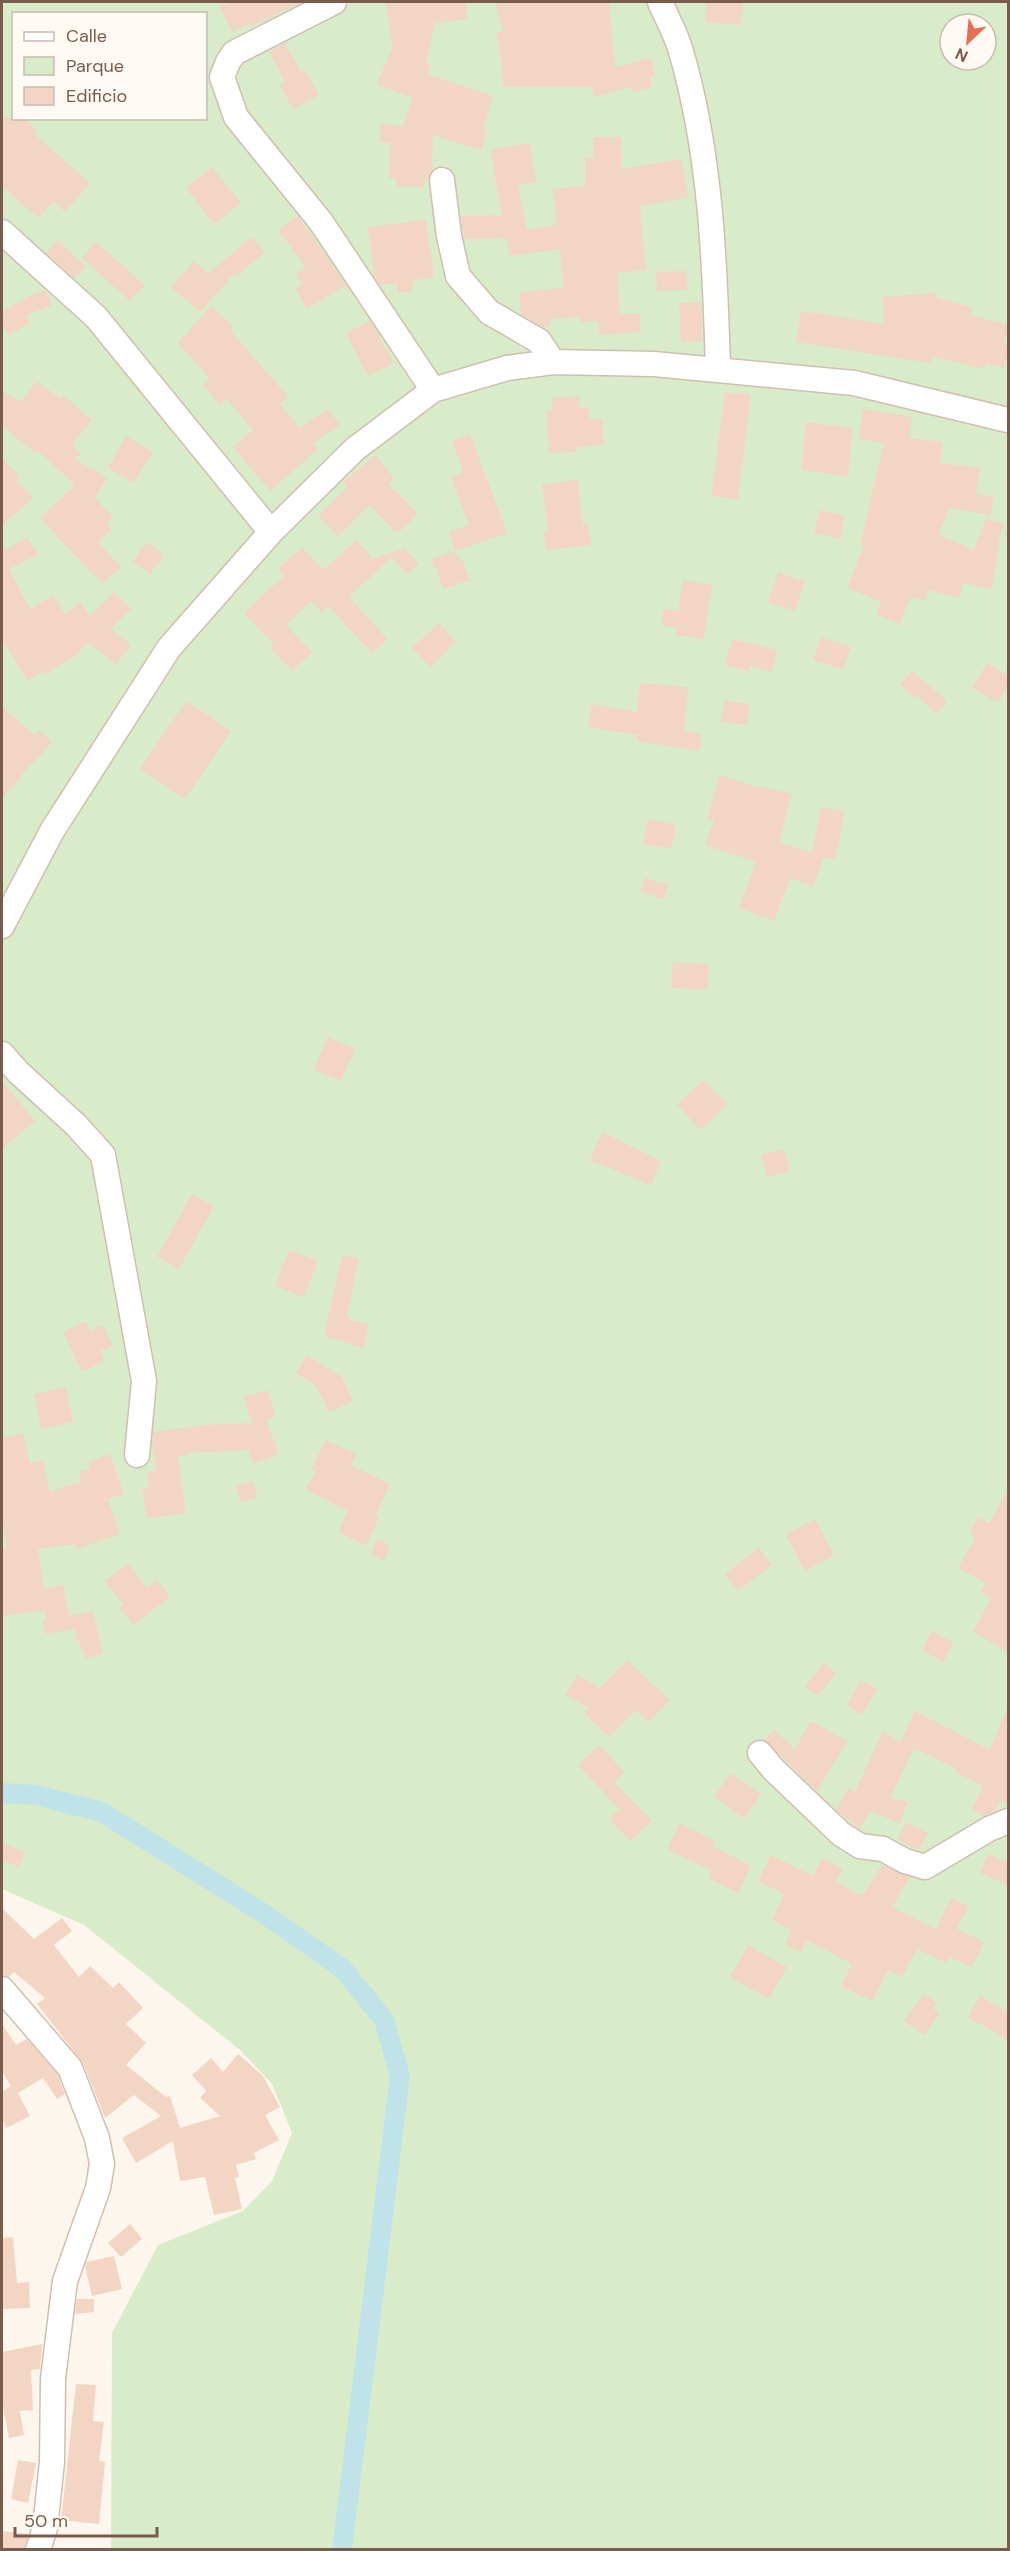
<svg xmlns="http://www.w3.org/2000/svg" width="1010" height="2551" font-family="'DM Sans',sans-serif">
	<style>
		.green { fill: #d8ecc9; fill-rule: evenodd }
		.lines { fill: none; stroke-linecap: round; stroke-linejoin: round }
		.canal { stroke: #bfe3e8; stroke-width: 20 }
		.building { fill: #f3d5c3 }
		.minor-casing { stroke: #d1beb0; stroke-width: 27 }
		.minor { stroke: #fff; stroke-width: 24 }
	</style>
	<rect width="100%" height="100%" fill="#fdf6ec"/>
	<path class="green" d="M2,2H1008V2549H111L112,2333L158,2245L243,2211L272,2181L292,2133L272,2084L240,2050L84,1925L2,1889ZM14,14H206V118H14ZM950,24H986V60H950Z"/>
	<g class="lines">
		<path class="canal" d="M2,1793L36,1795L102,1812L266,1915L343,1969L384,2020L400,2076L342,2550"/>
	</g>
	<path class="building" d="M232,2H304L251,26L249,24L232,32L220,7Z
		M386,2H466L467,19L435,23L426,63L431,65L427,74L493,96L483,129L487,131L481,150L433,135L432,170L428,179H425L424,187L396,186V178H389L390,143L379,142L381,124L403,126L412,98L377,84L392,48Z
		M495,2H609L615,67L651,58L655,76L649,77L652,87L634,92L632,87L594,97L592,87H503L502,66L496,32L503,31Z
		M707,2H743L741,25L705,22Z
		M285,43L301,72L305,70L319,95L293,109L279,84L285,81L269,52Z
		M2,118H25L38,131L34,134L90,183L65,212L53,201L38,218L2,186Z
		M593,137H621L622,169L681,159L689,197L640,206L646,270L617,273L620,314L639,313L641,332L599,335L598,321L580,322V317L549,319L550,326L542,327L521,314L519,292L563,288L560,249L509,256L506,238L464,239L461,216L502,215L490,150L530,143L536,182L518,185L527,230L556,225L553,189L585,186V158H593Z
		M212,167L241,203L214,224L186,188Z
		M298,216L346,285L307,309L295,289L303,284L296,274L306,268L278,230Z
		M426,220L434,278L412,280L414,291L398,293L397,283L380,285L374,276L368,227Z
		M251,237L265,252L236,277L234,274L200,312L171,287L194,261L208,274Z
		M58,240L86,267L74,278L46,253Z
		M96,242L145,285L130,301L82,258Z
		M686,271L687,290L657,291L656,272Z
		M45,290L53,305L26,315L30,323L9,335L2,324V312L29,296Z
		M937,293V298L972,307L970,315L1008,325L1004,345L1008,346L1005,368L986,363L984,369L932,356L931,363L796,342L801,311L884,324L882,297Z
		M701,302L703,341L681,342L679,303Z
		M211,306L233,326L230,330L288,397L280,404L300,428L328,409L340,425L313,443L318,449L270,491L233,447L253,430L227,399L220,405L203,385L210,379L178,343Z
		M370,321L394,363L368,376L346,333Z
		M37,381L61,399L64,396L92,420L72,445L81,453L75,459L107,478L95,498L113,517L107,523L112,529L98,542L121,567L102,584L40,518L75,485L37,450L35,453L2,426V391L21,402Z
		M725,392L751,395L738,499L711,496Z
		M579,396L580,408H589L590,419H602L604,445L576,447L577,452L549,453L546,410H553L552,398Z
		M863,409L912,417L909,438L943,442L940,463L980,468L976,494L994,497L990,515L949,508L939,535L974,550L986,518L1004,524L998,541L1000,542L992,589L963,583L960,598L928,590L925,601L911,597L899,624L876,614L882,602L847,588L864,545L860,544L884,443L858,439Z
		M806,422L853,428L848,476L801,470Z
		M470,434L507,533L455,551L449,532L469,525L451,477L463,473L452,441Z
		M126,436L153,452L134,483L108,468Z
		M375,455L394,478L388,483L418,514L400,531H394L370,505L338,536L318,515L347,488L343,482Z
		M2,458L20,477L16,481L33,498L2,526Z
		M578,480L583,526L588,525L591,545L546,550L544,530H548L542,484Z
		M820,510L844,515L841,539L814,533Z
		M27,538L39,554L9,569L30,609L53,595L65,614L80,602L90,616L114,592L131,609L111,629L131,645L116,664L87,642L77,655L45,674L43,671L28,681L2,639V551Z
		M356,540L372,557L367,561L404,548L419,564L408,574L392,557L349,597L387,639L372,653L329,607L322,613L311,601L286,625L312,652L292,671L270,648L274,644L244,613L284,576L278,569L302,547L324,570Z
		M147,542L164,555L150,574L133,561Z
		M453,551L463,562L470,580L443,589L432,559Z
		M778,572L805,582L795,611L768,602Z
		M683,580L712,585L704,639L676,635L677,628L661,625L664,609L678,611Z
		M439,623L456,642L430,667L412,648Z
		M821,637L851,647L843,669L813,660Z
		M732,639L777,650L772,672L750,666L749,671L725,665Z
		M987,663L1008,676V686L998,703L972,688Z
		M912,671L947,701L936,714L917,696L915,697L900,684Z
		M640,683L688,687L684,731L702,734L699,751L637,741L638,735L588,727L592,704L637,712Z
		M186,701L231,731L185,799L140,769Z
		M724,701L749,704L747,725L721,722Z
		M2,707L35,735L39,730L52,742L34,763L33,761L2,799Z
		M720,775L760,788V786L792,794L779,842L812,853L821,807L845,812L835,859L824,857L813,886L790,878L774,921L739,908L756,862L705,845L714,820L707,818Z
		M648,819L676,825L671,849L643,844Z
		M645,878L668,885L663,899L640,891Z
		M673,962L709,964L707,990L671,988Z
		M328,1037L355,1049L341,1081L313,1070Z
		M703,1080L727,1104L701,1130L677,1105Z
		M2,1081L35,1121L2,1149Z
		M602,1132L661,1161L651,1185L590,1160Z
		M784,1149L790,1171L767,1177L761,1155Z
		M192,1194L214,1206L179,1269L157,1257Z
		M289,1250L318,1261L304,1297L275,1286Z
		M342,1255L359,1259L347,1315L350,1316L349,1320L369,1324L364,1348L324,1336Z
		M86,1321L90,1331L103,1325L113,1346L100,1351L104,1361L82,1372L63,1332Z
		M307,1355L342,1377L353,1401L329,1412L316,1386L296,1373Z
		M66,1387L73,1422L41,1429L34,1394Z
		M268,1390L276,1416L266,1419L279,1454L253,1464L248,1450L187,1453V1455L178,1456L186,1513L147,1518L142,1489L149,1488L147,1472L156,1470L152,1444L153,1432L205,1425L252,1423L244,1397Z
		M23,1433L30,1463L43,1461L50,1492L82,1481L79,1472L90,1468L88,1462L110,1454L124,1494L108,1499L120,1534L77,1549L76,1544L38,1549L44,1589L63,1585L69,1616L93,1611L103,1653L86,1659L79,1641H77L74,1629L45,1634L43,1620H46L45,1610L2,1616V1549L7,1548L2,1517V1438Z
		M326,1440L356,1454L351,1465L390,1484L375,1516L379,1518L366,1546L338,1532L348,1511L306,1489L316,1471L311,1469Z
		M253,1481L258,1497L241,1502L236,1486Z
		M1008,1489V1652L973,1632L991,1598L981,1592L986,1583L958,1568L975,1538L969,1534L978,1517L989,1524Z
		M815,1519L834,1555L805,1571L786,1535Z
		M378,1539L391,1546L384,1561L370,1554Z
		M759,1548L772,1565L738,1591L725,1574Z
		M128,1564L147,1588L157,1580L170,1597L133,1625L118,1606L124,1605L105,1581Z
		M932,1631L954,1643L943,1662L922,1650Z
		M627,1660L670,1700L649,1722L636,1710L609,1737L584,1713L589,1708L565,1695L577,1675L600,1688Z
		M823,1663L836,1673L818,1696L805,1687Z
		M861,1680L877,1689L862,1715L847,1706Z
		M1008,1706V1804L1000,1800L994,1811L984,1816L972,1809L983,1786L955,1772L957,1769L914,1748L891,1797L908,1803L899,1823L870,1811L860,1829L836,1810L848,1788L855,1792L883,1731L900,1743L915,1711L990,1750Z
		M811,1721L847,1741L817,1791L765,1740L774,1730L795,1749Z
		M599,1745L624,1772L614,1782L652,1821L630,1841L609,1819L619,1809L578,1765Z
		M730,1773L761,1794L744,1818L714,1797Z
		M906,1822L928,1833L919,1850L897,1840Z
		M680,1823L715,1841L712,1846L751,1866L738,1893L708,1878L712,1871L667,1849Z
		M2,1843L25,1852L19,1867L2,1860Z
		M988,1854L1008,1863V1885L980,1873Z
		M771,1855L813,1876L822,1858L843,1869L836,1882L862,1896L882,1865L910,1877L892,1907L936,1929L951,1898L968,1906L957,1929L984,1942L972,1967L949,1957L946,1963L917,1949L902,1977L888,1970L872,2001L841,1986L852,1964L807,1940L801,1952L785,1944L792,1930L772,1920L784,1894L758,1881Z
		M2,1908L34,1939L62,1918L72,1931L54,1945L79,1977L90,1966L113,1988L119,1982L143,2008L126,2024L146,2043L126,2065L166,2097L170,2096L180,2128L220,2116L200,2098L206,2091L192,2075L211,2058L223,2072L238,2054L263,2076L280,2107L265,2115L279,2140L254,2153L256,2159L236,2165L239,2177L235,2178L242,2209L214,2215L205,2177L180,2181L173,2141L136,2163L122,2138L161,2116L134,2095L105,2118L83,2063L37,2004L45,1998L14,1972L9,1977L2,1975Z
		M748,1945L787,1967L769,1999L730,1977Z
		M924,1994L937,2003L933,2009L940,2013L924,2035L904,2021Z
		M980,1996L1008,2012V2040L968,2017Z
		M2,2024L16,2045L27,2039L58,2075L65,2094L57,2099L43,2078L18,2093L30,2116L6,2128L2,2118V2092L11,2086L2,2072Z
		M130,2224L142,2239L121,2257L108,2243Z
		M13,2237L17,2283L29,2282L30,2308L2,2309V2238Z
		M114,2256L122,2289L92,2296L85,2267L87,2262Z
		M77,2299H94V2312L75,2314Z
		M42,2344L40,2369L31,2370L33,2410L20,2411L24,2435L9,2438L2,2401V2352Z
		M76,2384L96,2385L93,2421L104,2422L99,2461L105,2462L99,2524L61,2520Z
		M18,2460L36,2463L28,2503L11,2499Z
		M2,2531L28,2534L24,2550H2Z"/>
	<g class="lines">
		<defs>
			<path id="minor" d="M334,2L234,53L228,62L222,77L236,117L321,222L433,390
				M660,2C666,16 675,32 680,48C711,152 715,263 718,370
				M442,180L449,236L458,276L489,312L539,341L553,362
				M2,232L96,317L271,532
				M2,926L52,831L169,648L271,532L355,449L433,390L507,368L553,362L654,364L854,383L1008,420
				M2,1054L18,1072L76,1125L103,1155L144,1381L137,1455
				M760,1753L773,1769L841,1834L860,1846L883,1849L905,1861L925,1867L989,1829L1008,1821
				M2,1989L70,2068L97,2138L102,2164L98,2188L65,2281L53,2379L52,2462L45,2528L38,2550"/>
		</defs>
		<use href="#minor" class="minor-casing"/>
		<use href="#minor" class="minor"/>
	</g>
	<rect width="1010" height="2551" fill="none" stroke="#7a5c4d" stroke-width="6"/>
	<rect x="12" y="12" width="195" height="108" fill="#fffaf3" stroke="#cabbb1" stroke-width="1.5"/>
	<rect x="24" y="32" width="30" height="9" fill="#ffffff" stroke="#cabbb1" stroke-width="1.5"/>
	<text x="66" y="42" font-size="18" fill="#7a5c4d">Calle</text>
	<rect x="24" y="57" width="30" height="18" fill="#d8ecc9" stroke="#cabbb1" stroke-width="1.5"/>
	<text x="66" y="72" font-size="18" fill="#7a5c4d">Parque</text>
	<rect x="24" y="87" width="30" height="18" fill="#f3d5c3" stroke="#cabbb1" stroke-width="1.5"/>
	<text x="66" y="102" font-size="18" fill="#7a5c4d">Edificio</text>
	<g transform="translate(968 42) rotate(206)"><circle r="28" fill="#fffaf3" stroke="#cabbb1" stroke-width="1.5"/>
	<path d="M0-4.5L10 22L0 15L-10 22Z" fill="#e76f51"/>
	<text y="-9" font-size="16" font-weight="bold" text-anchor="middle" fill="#7a5c4d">N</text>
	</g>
	<path d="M15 2527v9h142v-9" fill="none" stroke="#7a5c4d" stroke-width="3"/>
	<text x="24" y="2527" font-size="18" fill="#7a5c4d" stroke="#fffaf3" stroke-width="4.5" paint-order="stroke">50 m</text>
</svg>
